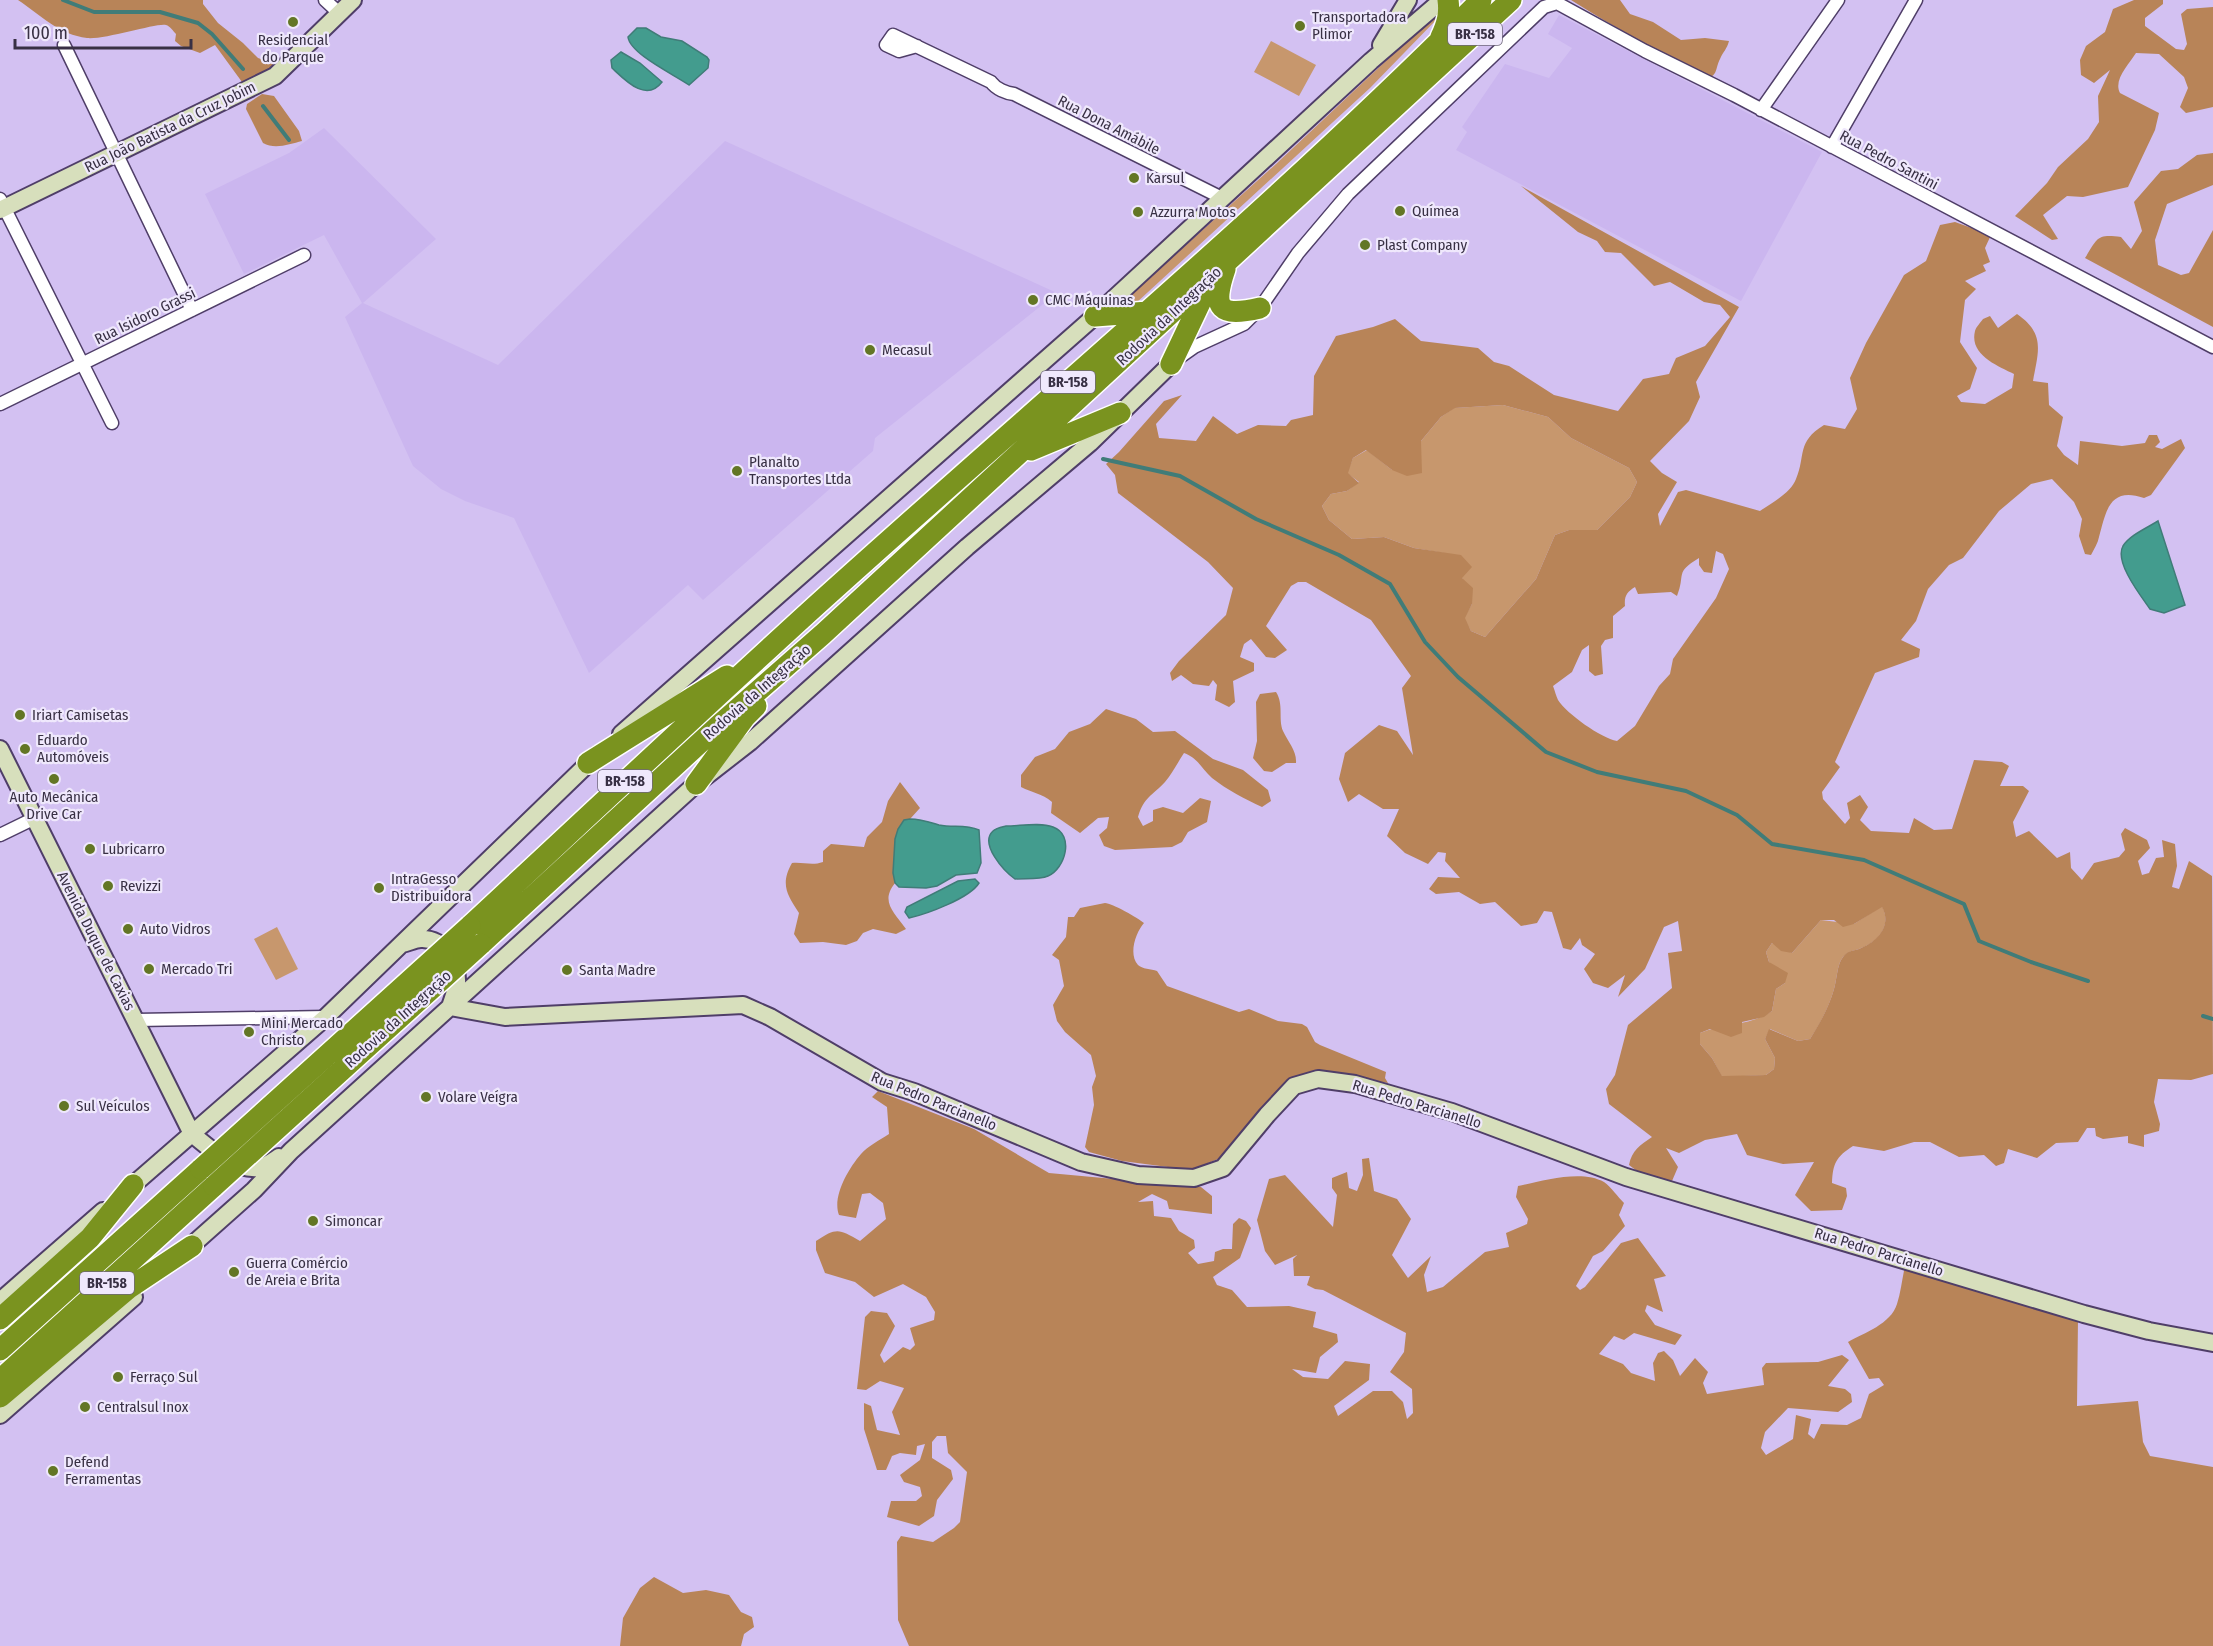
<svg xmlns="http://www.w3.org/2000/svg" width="2213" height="1646" font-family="'Fira Sans Condensed',sans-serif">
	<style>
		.built { fill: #cbb6ef }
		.green { fill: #c7976d }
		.forest { fill: #b88458; fill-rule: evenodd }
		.water { fill: #439c8e; stroke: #407c78; stroke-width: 1.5 }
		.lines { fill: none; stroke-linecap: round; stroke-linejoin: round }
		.stream { stroke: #407c78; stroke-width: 4 }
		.street-casing { stroke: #4f3e68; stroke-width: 15 }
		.secondary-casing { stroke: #4f3e68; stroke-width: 20 }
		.highway-casing { stroke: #fff; stroke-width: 24 }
		.street { stroke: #fff; stroke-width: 12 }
		.secondary { stroke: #d7dfbc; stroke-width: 16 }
		.highway { stroke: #7a931f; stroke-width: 21 }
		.highway-bridge-casing { stroke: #fff; stroke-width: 24; stroke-linecap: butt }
		.highway-bridge { stroke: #7a931f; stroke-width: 21 }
		.poi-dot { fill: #637625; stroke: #efe8fc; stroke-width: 2 }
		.labels { text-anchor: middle; stroke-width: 4.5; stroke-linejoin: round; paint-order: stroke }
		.shield { fill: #efe8fc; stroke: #6f677b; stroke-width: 1.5 }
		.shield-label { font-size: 14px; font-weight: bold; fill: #383044 }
		.poi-label { font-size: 15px; fill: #383044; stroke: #efe8fc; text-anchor: start }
		.street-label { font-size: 15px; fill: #383044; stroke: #efe8fc }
	</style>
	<rect width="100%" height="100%" fill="#d3c1f2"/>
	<path class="built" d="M1559,15L1822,152L1741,301L1456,150L1467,132L1462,127L1505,64L1549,78L1572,48L1548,34Z
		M324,128L436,239L363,303L498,365L725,141L1057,293L875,438L873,451L703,600L688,585L589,673L514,518L465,501L441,489L413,466L345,317L362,303L324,235L244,274L205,194L289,153Z"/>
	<path class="green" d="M1438,12V18L1370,88L1135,304L1117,307L1276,164Z
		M1271,41L1316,65L1299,96L1254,72Z
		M1503,405L1548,417L1571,438L1629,468L1637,482L1630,497L1597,530H1569L1555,535L1536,579L1485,637L1471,631L1464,618L1472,604L1462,578L1461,556L1414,548L1384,537L1352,539L1329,520L1322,506L1331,494L1347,491L1359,482L1347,473L1353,458L1367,450L1392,470L1421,441L1441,417L1454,408Z
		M1882,906C1892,925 1879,942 1859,949C1853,951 1848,951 1843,957C1837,964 1837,979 1834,989C1829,1007 1820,1024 1810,1039L1798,1041L1770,1029L1765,1039L1775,1058L1774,1069L1766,1075L1722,1077L1712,1058L1700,1044V1033C1723,1023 1751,1026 1772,1011L1776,989L1785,983L1769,962L1766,952L1772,943L1792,953L1821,920L1854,924Z
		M277,927L298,969L276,980L254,939Z"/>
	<path class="forest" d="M18,0H203V4L218,23L243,43L258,58L278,65L274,70L242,82L215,45L200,53L181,46L175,41L176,34C173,31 170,26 166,25C159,22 104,40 87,38C60,35 40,15 18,0Z
		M1571,0H1620L1630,14L1653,22L1681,40L1705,38L1729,41C1727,49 1723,52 1720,59C1715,69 1718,75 1707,79C1662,52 1616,29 1571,0Z
		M2134,0H2163V4L2145,18V26L2176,49L2184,50L2187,44L2181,14L2187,9L2213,7V107L2186,113L2180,107L2188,88L2184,77L2159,54L2136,53C2129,64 2113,80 2120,93L2159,113L2155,130L2128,187L2083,197L2067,196L2043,215L2058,239L2052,240L2015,216L2047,183L2058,167L2088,139L2099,122L2098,96L2110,70L2094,83L2081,75L2080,60L2086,46L2105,32L2113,9Z
		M262,94L274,96L299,131L302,141C290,144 275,150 263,143L246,109L247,104Z
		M2213,153V185L2167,204L2155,240L2158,265L2181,275L2189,273L2213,230V327L2085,258C2098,238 2096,234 2121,237L2131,249L2142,231L2134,202L2161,171L2178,169L2197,155Z
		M1521,186L1739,307L1696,382L1700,397L1689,421L1650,461L1662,473L1677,482L1658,514L1660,526L1678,492L1686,490L1760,511C1771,503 1791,493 1796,479C1806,456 1796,442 1824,425L1845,429L1857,409L1850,378L1866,343L1904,275L1926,261L1940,225L1955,222L1991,235L1985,248L1990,262L1983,265L1986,271L1965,281L1976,289L1965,300L1960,342L1977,368L1970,389L1957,396L1961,402L1985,404L2012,388L2014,374C1998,366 1969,355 1975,331C1976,327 1981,322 1983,319L1990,316L1998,328L2017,314C2046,334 2038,352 2033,381L2048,383L2049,405L2063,417L2057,446L2064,455L2078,465L2080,441L2122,446L2145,443L2149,435H2157L2160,442L2155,447L2162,449L2181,439L2185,448L2151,495L2144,498C2109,486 2106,512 2099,537C2098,543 2094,549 2091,555L2085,554L2079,536L2082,519L2074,502L2052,479L2031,484L1999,511L1963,558L1949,565L1928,589L1916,621L1901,640L1920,649L1919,657L1875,673L1835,762L1840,767L1822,792L1823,799L1845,824L1850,818L1847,803L1860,795L1868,807L1860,820L1871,831L1909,833L1914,818L1934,830L1952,829L1974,760L2002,762L2009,766L2000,786H2023L2029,791L2013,822L2016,837L2029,831L2057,858L2070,852L2071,868L2082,880L2094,863L2119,857L2125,850L2121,834L2125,828L2147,840L2150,848L2138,861L2142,875L2149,873L2156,858L2164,857L2162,840L2175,844L2177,866L2172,887L2179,889L2189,861L2212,876L2213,1074L2191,1080L2158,1079L2154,1102L2160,1124L2159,1131L2144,1135V1147L2128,1143V1136L2103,1139L2096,1136L2095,1128H2087L2078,1142L2056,1143L2037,1158L2008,1149L2004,1163L1996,1166L1984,1155L1959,1157L1930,1142H1914L1884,1151L1853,1146C1836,1157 1833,1163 1832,1183L1846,1188L1847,1196L1842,1210L1811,1211L1795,1195L1814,1162L1783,1164L1747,1155L1737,1134L1705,1140L1679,1153L1666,1148L1678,1167L1672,1181L1641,1174L1629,1165C1632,1150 1640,1145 1652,1137L1609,1104L1606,1089L1615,1075L1628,1025L1672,988L1668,953L1682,951L1678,921L1664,927L1645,969L1618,997L1625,975L1608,988L1593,983L1584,969L1595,954L1582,945L1580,938L1571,950L1563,948L1552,912L1544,911L1537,923L1521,926L1495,902L1480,904L1459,892L1436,894L1429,889L1438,877L1460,878L1445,861L1446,853L1438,852L1428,864L1405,853L1387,836L1399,809H1383L1359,794L1348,802L1339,779L1345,753L1379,725L1397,731L1413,755L1402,688L1411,676L1371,620L1306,582H1298L1291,586L1266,626L1287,650L1275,658L1266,657L1251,639L1244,644L1240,657L1254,663V671L1233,681L1235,702L1229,707L1215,700L1217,685L1213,680L1209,686L1193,684L1181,675L1172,681L1170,673L1179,661L1226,615L1233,588L1208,562L1118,493L1115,475L1106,464L1119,452L1164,401L1182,395L1156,424L1159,438L1196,441L1213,416L1237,434L1258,425L1286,426L1291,420L1313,415L1314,376L1336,336L1373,327L1395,319L1421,341L1478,348L1494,362L1509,366L1554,395L1618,411L1643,379L1669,374L1676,358L1705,346L1730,317L1720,305L1704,302L1670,282L1654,286L1621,253L1605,252L1597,241L1578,232ZM1503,405L1548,417L1571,438L1629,468L1637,482L1630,497L1597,530H1569L1555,535L1536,579L1485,637L1471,631L1465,618L1472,604L1473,588L1462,578L1472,567L1461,555L1414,548L1384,537L1352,539L1329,520L1322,506L1331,494L1347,491L1359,483L1348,473L1353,458L1366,450L1392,470L1407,476L1422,473L1421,441L1441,417L1455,408ZM1716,551L1723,554L1729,569L1716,598L1673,659L1670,674L1659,686L1635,726L1617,741C1601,738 1567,714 1558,700C1556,696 1555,691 1553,686L1572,672L1582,650L1589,645V671L1595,676L1603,674L1601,646L1605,640L1613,638V616L1625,606C1624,596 1627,592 1635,587L1638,594L1671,592L1677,596C1686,574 1674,573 1699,558V565L1704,572L1712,573ZM1882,907C1892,925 1878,942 1859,949C1852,951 1847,951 1843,957C1837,964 1837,979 1834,989C1829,1007 1820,1023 1810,1039L1798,1041L1769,1029L1765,1039L1775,1058L1774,1069L1766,1075L1722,1076L1712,1058L1700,1044V1033L1710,1029L1731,1037L1742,1033V1022L1764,1017L1772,1011L1776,989L1785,983L1788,973L1769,962L1766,952L1772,943L1781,951L1792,953L1821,920H1834L1843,927L1854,924Z
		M1276,692C1284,704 1278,719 1283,731C1288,742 1297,751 1296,763H1286L1272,772L1264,771L1253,758L1257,741L1256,702L1260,694Z
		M1106,709L1136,719L1153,732L1175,731L1213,759L1243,770L1268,790L1271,801L1262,807C1245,799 1227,790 1212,778C1201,768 1198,758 1184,753C1178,762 1172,774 1165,782C1152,796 1144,797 1138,817L1143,826L1153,821V810L1163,807L1183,813L1200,798L1211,801L1207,822L1188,832L1182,842L1172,847L1115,850L1104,846L1099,835L1107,828L1109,817L1098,818L1080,833L1051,813L1052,802C1042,793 1032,793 1021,787V775L1035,757L1055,749L1069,732L1090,724Z
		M900,782L920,808L910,819L904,820L893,873L895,883C880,902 894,912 906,929L896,934L873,929L863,933L857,941L846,945L823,942L800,943L794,934L799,913C787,895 780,884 792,863C804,862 812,866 823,862V851L831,844L864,847L867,837L882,822L888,801Z
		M1105,903C1112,903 1138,918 1144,923C1136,932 1128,954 1138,965C1142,969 1151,969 1157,971L1167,986L1239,1012L1249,1009L1278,1021L1302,1024L1307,1027L1315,1042L1320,1045L1386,1072L1385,1078L1388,1083L1366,1080L1352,1074L1317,1070L1291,1082L1234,1148L1218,1159L1191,1170L1122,1161L1089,1152L1085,1147L1094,1105L1092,1087L1096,1076L1091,1055L1065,1032L1057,1021L1053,1005L1064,986L1059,960L1052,955L1066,937L1068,917H1074L1080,908Z
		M878,1091L974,1129L1049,1173L1201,1187L1212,1196V1214L1169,1209L1167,1201L1152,1194L1138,1202L1153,1201L1154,1216L1171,1218L1179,1231L1194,1240L1195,1248L1188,1253L1198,1264L1214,1261L1215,1252L1223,1249H1232L1233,1224L1239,1218L1246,1221L1251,1228L1240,1258L1213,1277L1217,1285L1232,1290L1247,1307L1289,1306L1316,1312L1313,1327L1337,1334L1338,1342L1320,1357L1316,1373L1292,1369L1303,1377L1328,1379L1345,1361L1370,1364L1369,1380L1334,1406L1338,1416L1373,1391H1392L1403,1402L1407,1419L1413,1413L1412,1389L1390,1372L1404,1352L1406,1333L1323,1290L1315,1289L1307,1285L1310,1276H1294L1293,1259L1297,1255L1275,1265L1265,1251L1257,1220L1269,1179L1285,1175L1333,1227L1337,1195L1332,1188V1178L1347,1172L1349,1188L1357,1191L1363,1175L1362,1159L1369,1158L1374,1191L1397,1199L1411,1219L1392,1255L1408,1278L1431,1256L1424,1275L1427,1292L1443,1287L1485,1252L1509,1247L1506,1233L1527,1224L1528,1219L1516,1197L1518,1186C1541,1181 1582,1169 1604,1182C1611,1187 1618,1197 1624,1203L1619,1215L1625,1226L1603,1251L1593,1256L1576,1286L1580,1290L1585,1287L1621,1243L1638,1238L1666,1276L1654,1279L1663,1312L1647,1305L1645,1311L1655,1325L1682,1335L1675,1345L1634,1333L1624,1340L1614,1336L1599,1354L1623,1364L1631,1373L1655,1381L1653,1363L1658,1353L1664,1351L1673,1360L1680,1376L1695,1358L1708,1372L1703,1383L1707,1394L1764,1385L1762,1368L1766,1363L1818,1362L1842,1355L1849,1360L1828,1386L1845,1389L1851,1394L1852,1402L1838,1412L1788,1408L1765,1432L1761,1448L1766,1455L1793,1439L1796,1415L1811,1419L1808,1434L1814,1439L1821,1424L1847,1425L1861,1418L1869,1394L1884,1385L1879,1378L1869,1379L1848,1342C1864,1333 1891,1324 1897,1304C1901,1292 1902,1279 1905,1266L2078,1318L2077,1406L2138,1401L2143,1442L2150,1456L2213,1467V1646H909L898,1620L897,1542L901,1536L933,1542L954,1528L960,1522L967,1472L948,1453L946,1436H937L932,1442V1458L951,1470L953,1479L937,1500L934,1516L919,1526L887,1517L891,1501H916L922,1496L920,1487L904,1482L900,1475L920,1460L925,1444L917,1446L916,1455L900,1453L892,1456L886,1470H877L864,1429V1403L871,1406L877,1430L900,1435L892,1412L904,1388L880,1381L866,1390L857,1389L865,1317L871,1311L887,1313L895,1326L880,1355L884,1363L903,1347L910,1350L915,1345L910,1328L934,1320L935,1312L926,1297L903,1284L874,1297L855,1282L825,1273L816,1250V1241C837,1227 839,1229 860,1241L886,1219L883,1203L870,1193L862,1194L856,1218L839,1215C832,1197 848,1169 861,1154C868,1146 880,1140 889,1134L887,1107L872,1097Z
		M654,1577L683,1593L706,1590L729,1595L741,1612L752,1617L754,1627L744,1634L741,1646H620L623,1618L640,1588Z"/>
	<path class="water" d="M637,28H646L661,37L682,41L707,57L709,60L708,68L689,85C675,75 630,54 628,37Z
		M621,52L640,63L662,82C646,103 625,80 612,68L611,60Z
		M2158,521L2185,605L2164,613L2150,609C2141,596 2114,562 2123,546C2130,535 2147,528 2158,521Z
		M910,819C921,819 929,822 939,825C953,828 965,824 979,830L981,863L977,873L956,875L937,886L926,888L899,887L895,883L893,873L895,839L898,829L904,820Z
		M1006,826C1020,826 1040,822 1053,827C1075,835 1065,869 1048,876C1039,880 1024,878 1015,879C1004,871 979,844 993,831C996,828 1002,827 1006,826Z
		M975,879L979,883C970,898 927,914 909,918L905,912L907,907L958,881Z"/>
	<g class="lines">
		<path class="stream" d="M63,0L94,12H160L198,23L212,34L243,69
			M263,106L289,140
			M1103,459L1180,476L1256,519L1339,555L1390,584L1425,642L1458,677L1546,752L1597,772L1686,791L1737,815L1772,844L1864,860L1964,904L1979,941L2031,962L2088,981
			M2203,1016L2213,1019"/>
		<defs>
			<path id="street" d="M325,0L339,13
				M64,45L192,310
				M917,46L899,51L886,45L893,35L991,82C996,89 1006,93 1014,94L1222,198
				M1761,110L1838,0
				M1832,147L1916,0
				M0,199L112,423
				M1177,359L1194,347L1244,324L1260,308L1298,253L1348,194L1544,7L1557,3L1645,51L1734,95L2213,347
				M0,404L304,255
				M0,835L35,818
				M136,1020L326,1017"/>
			<path id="secondary" d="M1381,45L1408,0
				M0,210L275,76L353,0
				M621,734L1095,316L1371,61L1442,0
				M0,749L192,1134C211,1149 231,1170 258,1168C265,1167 273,1161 279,1157
				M402,944C408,943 415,939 421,939C444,938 458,963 457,983C456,991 452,1000 450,1007
				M450,1007L505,1017L743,1005L770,1017L882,1082L914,1092L1081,1162L1138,1175L1194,1178L1223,1168L1267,1115L1294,1086L1318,1079L1355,1084L1452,1112L1626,1177L2084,1314L2149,1331L2213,1343
				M125,1192L326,1017L597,755
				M182,1254L254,1190L291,1151L696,784L750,742L967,547L1090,443L1171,364
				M0,1301L103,1211
				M0,1415L134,1297"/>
			<path id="highway" d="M1441,37C1447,24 1450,14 1448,0
				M1225,269C1211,310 1220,317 1260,308
				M1095,316L1148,312
				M1171,364L1208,286
				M1031,450L1120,413
				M588,763L727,676
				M696,784L745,717L756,706
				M470,926C583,821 695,716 809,612C1033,409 1267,215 1481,0
				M481,944L717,727L823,634L1511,0
				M0,1319L90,1238L133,1185
				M0,1350L201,1169
				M0,1380L214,1186
				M0,1397L129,1288L192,1246"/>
		</defs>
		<use href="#street" class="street-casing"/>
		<use href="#secondary" class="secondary-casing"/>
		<use href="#highway" class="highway-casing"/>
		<use href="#street" class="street"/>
		<use href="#secondary" class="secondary"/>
		<use href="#highway" class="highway"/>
		<defs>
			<path id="highway-bridge" d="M201,1169L470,926
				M214,1186L481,944"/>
		</defs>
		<use href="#highway-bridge" class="highway-bridge-casing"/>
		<use href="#highway-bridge" class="highway-bridge"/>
	</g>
	<g class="poi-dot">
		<circle cx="293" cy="22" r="6"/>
		<circle cx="1300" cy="26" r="6"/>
		<circle cx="1134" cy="178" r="6"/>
		<circle cx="1400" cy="211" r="6"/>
		<circle cx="1138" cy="212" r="6"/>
		<circle cx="1365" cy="245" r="6"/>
		<circle cx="1033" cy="300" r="6"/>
		<circle cx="870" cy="350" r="6"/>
		<circle cx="737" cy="471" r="6"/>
		<circle cx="20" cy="715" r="6"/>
		<circle cx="25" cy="749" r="6"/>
		<circle cx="54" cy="779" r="6"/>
		<circle cx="90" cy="849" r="6"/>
		<circle cx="108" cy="886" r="6"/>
		<circle cx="379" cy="888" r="6"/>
		<circle cx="128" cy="929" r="6"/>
		<circle cx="149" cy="969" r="6"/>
		<circle cx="567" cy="970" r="6"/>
		<circle cx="249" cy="1032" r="6"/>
		<circle cx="426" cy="1097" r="6"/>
		<circle cx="64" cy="1106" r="6"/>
		<circle cx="313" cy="1221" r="6"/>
		<circle cx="234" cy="1272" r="6"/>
		<circle cx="118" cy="1377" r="6"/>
		<circle cx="85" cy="1407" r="6"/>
		<circle cx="53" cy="1471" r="6"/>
	</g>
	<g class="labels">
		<g class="shield">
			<rect x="1448" y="23" width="54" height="22" rx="4.5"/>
			<rect x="1041" y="371" width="54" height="22" rx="4.5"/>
			<rect x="598" y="770" width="54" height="22" rx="4.5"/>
			<rect x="80" y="1272" width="54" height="22" rx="4.5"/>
		</g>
		<g class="shield-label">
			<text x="1475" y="39">BR-158</text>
			<text x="1068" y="387">BR-158</text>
			<text x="625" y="786">BR-158</text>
			<text x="107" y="1288">BR-158</text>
		</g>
		<g class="poi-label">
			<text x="1312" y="22">Transportadora<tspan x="1312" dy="17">Plimor</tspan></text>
			<text x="293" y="45" text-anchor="middle">Residencial<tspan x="293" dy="17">do Parque</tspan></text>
			<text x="1146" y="183">Karsul</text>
			<text x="1412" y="216">Químea</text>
			<text x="1150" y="217">Azzurra Motos</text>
			<text x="1377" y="250">Plast Company</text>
			<text x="1045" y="305">CMC Máquinas</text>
			<text x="882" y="355">Mecasul</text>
			<text x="749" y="467">Planalto<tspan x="749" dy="17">Transportes Ltda</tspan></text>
			<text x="32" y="720">Iriart Camisetas</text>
			<text x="37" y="745">Eduardo<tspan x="37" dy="17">Automóveis</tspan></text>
			<text x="54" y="802" text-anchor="middle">Auto Mecânica<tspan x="54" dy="17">Drive Car</tspan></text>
			<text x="102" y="854">Lubricarro</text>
			<text x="391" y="884">IntraGesso<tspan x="391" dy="17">Distribuidora</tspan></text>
			<text x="120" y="891">Revizzi</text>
			<text x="140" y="934">Auto Vidros</text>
			<text x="161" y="974">Mercado Tri</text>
			<text x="579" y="975">Santa Madre</text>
			<text x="261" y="1028">Mini Mercado<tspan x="261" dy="17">Christo</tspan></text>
			<text x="438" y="1102">Volare Veígra</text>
			<text x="76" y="1111">Sul Veículos</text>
			<text x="325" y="1226">Simoncar</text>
			<text x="246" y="1268">Guerra Comércio<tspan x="246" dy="17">de Areia e Brita</tspan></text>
			<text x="130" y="1382">Ferraço Sul</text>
			<text x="97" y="1412">Centralsul Inox</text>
			<text x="65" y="1467">Defend<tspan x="65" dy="17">Ferramentas</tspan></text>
		</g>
		<g class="street-label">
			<text transform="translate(1109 125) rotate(27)" y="5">Rua Dona Amábile</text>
			<text transform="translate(170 127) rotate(-26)" y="5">Rua João Batista da Cruz Jobim</text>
			<text transform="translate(1889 160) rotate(28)" y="5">Rua Pedro Santini</text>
			<text transform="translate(145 316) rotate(-26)" y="5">Rua Isidoro Grassi</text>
			<text transform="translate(1169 316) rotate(-43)" y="5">Rodovia da Integração</text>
			<text transform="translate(757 692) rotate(-41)" y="5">Rodovia da Integração</text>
			<text transform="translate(96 941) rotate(63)" y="5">Avenida Duque de Caxias</text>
			<text transform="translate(398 1019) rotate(-42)" y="5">Rodovia da Integração</text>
			<text transform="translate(934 1101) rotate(22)" y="5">Rua Pedro Parcianello</text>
			<text transform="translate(1417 1104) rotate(17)" y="5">Rua Pedro Parcianello</text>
			<text transform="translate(1879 1252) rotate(17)" y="5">Rua Pedro Parcianello</text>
		</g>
	</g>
	<path d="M15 39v9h176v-9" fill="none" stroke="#383044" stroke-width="3"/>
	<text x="24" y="39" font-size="18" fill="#383044" stroke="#efe8fc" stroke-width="4.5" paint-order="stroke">100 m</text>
</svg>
